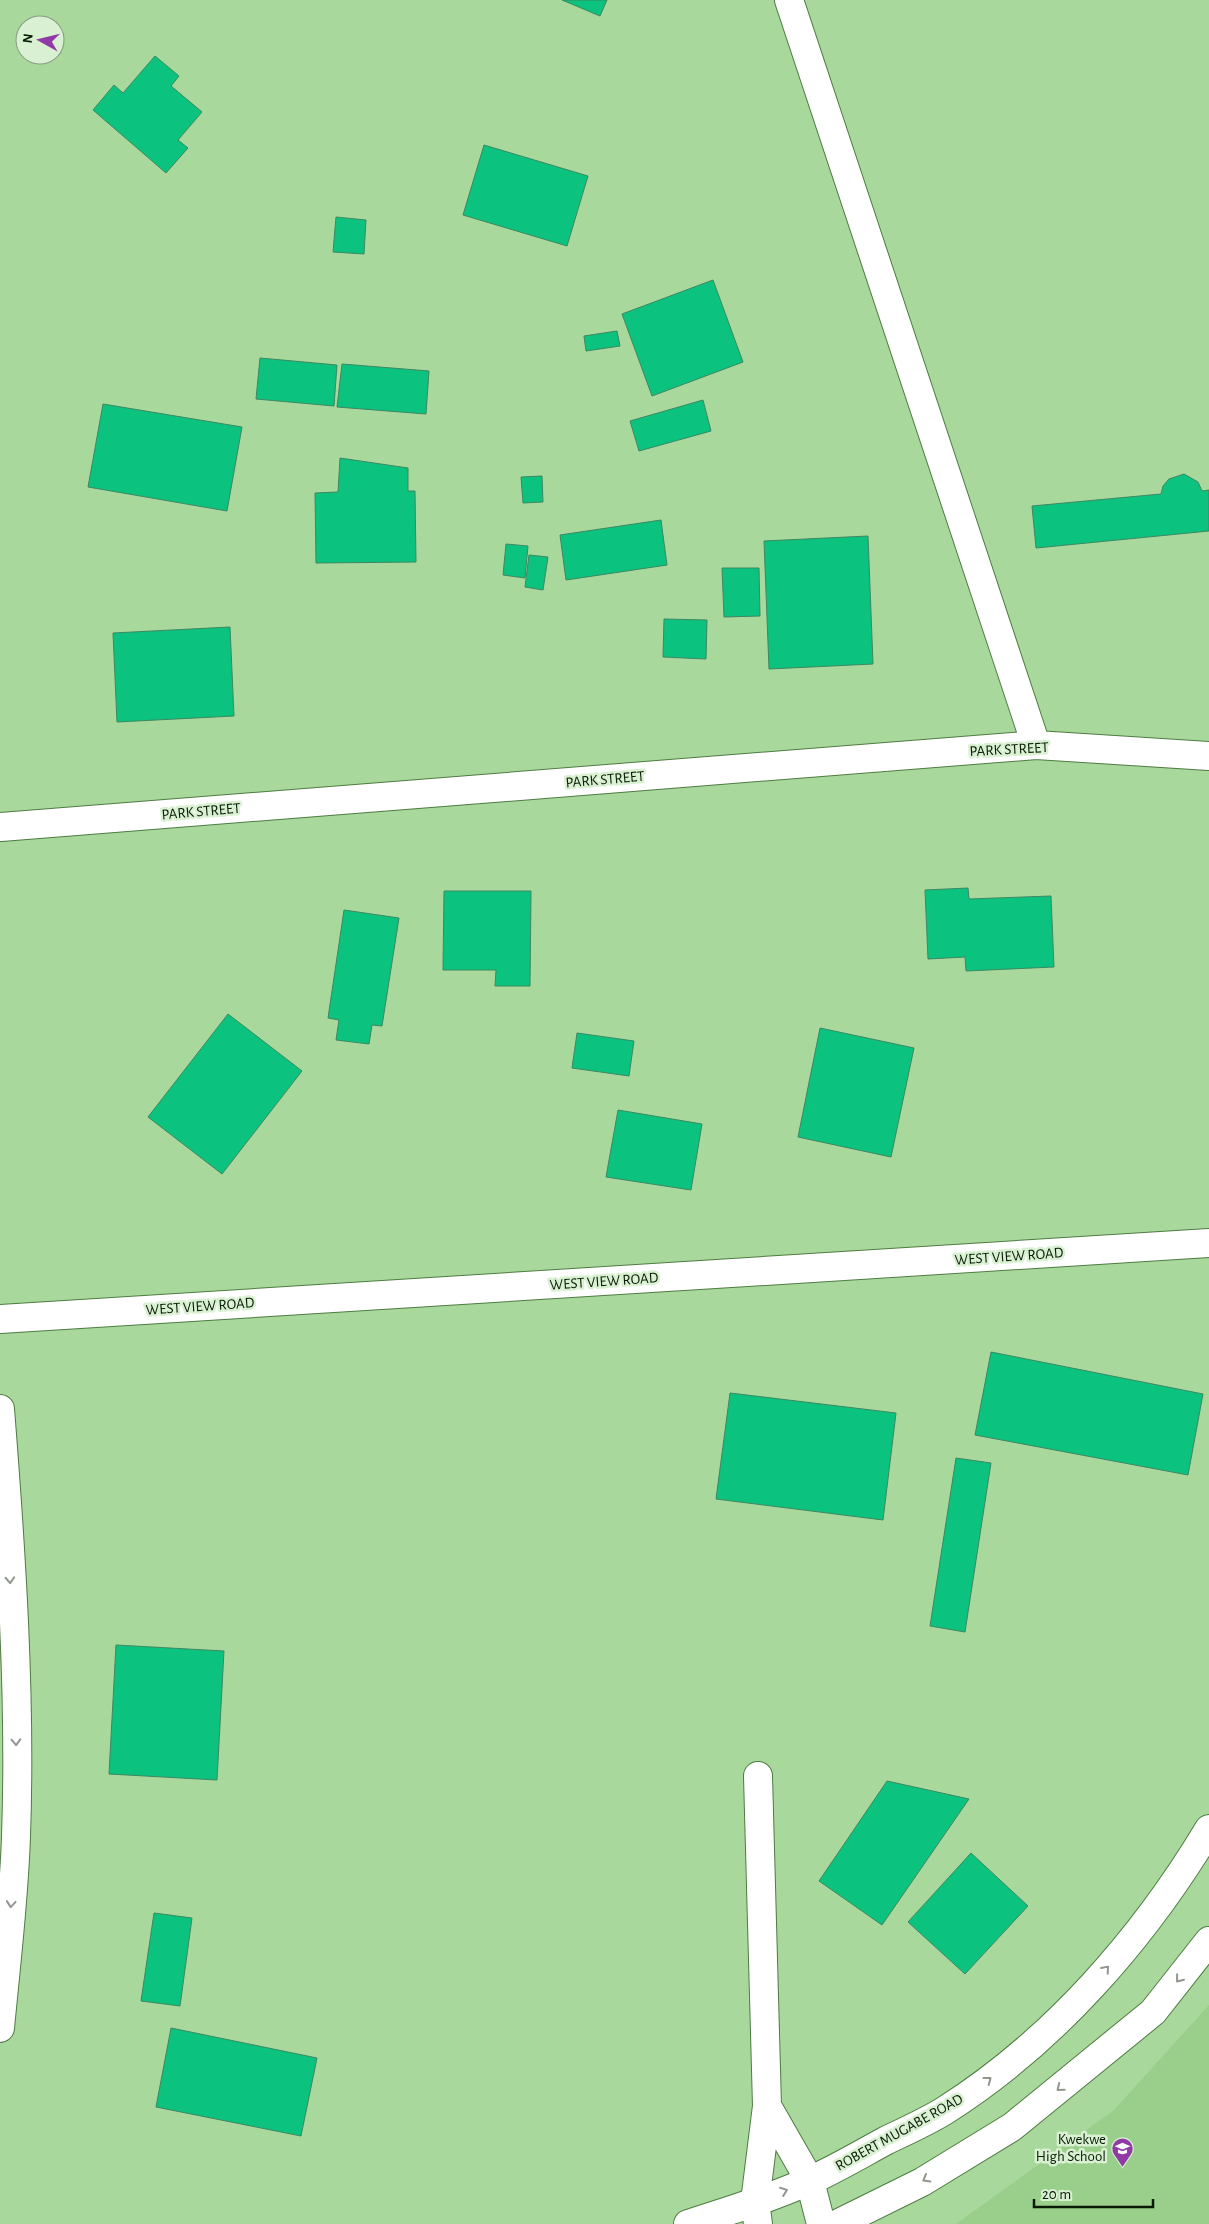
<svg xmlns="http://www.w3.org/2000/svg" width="1209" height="2224" font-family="'Alegreya Sans',sans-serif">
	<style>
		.built { fill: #9acf8b }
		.building { fill: #0bc27e; stroke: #3c8862 }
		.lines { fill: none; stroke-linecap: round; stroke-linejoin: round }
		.minor-casing { stroke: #4f7b43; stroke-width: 30 }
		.secondary-casing { stroke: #4f7b43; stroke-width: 30 }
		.minor { stroke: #fff; stroke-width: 28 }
		.secondary { stroke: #fff; stroke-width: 28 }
		.oneway { stroke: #90988e }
		.labels { text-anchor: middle; stroke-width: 5; stroke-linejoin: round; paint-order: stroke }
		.street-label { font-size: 15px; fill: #091b05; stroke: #d9f1d2 }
		.poi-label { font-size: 15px; fill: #091b05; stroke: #d9f1d2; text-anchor: end }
	</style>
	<rect width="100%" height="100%" fill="#a8d89b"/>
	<path class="built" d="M1209,2005V2224H956L1114,2110Z"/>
	<path class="building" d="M562,0H607L600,16Z
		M155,56L179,76L171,86L202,112L178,140L188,148L166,173L93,110L114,85L123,93Z
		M484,145L588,176L567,246L463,215Z
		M336,217L366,220L364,254L333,252Z
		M713,280L743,362L652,396L622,314Z
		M617,331L620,346L586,351L584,336Z
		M260,358L337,365L334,406L256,399Z
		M342,364L429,371L426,414L337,407Z
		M703,400L711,431L639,451L630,421Z
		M103,404L242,427L227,511L88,487Z
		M340,458L408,468V491H415L416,562L316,563L315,493L338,492Z
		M1184,474L1198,482L1202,491L1209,490V531L1036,548L1032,506L1161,494L1163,486L1169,479Z
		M542,476L543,502L523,503L521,477Z
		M661,520L667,565L566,580L560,535Z
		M868,536L873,664L769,669L764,541Z
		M506,544L528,546L525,578L503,575Z
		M529,555L548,557L543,590L525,587Z
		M722,568H759L760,616L724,617Z
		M664,619L707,620L706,659L663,657Z
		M230,627L234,716L117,722L113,633Z
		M968,888L969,899L1051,896L1054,967L966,971L965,957L928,959L925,890Z
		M444,891H531L530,986H495L496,970H443Z
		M344,910L399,918L382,1026L372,1025L369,1044L336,1040L339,1020L328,1018Z
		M228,1014L302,1071L222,1174L148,1117Z
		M820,1028L914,1048L891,1157L798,1137Z
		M577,1033L634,1041L629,1076L572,1068Z
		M618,1110L702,1124L691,1190L606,1177Z
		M991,1352L1203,1394L1188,1475L975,1435Z
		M730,1393L896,1413L883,1520L716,1499Z
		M956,1458L991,1463L965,1632L930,1626Z
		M116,1645L224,1651L217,1780L109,1774Z
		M887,1781L969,1799L882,1925L819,1881Z
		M971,1853L1028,1906L965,1974L908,1922Z
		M154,1913L192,1918L180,2006L141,2001Z
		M171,2028L317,2058L301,2136L156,2107Z"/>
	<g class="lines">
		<defs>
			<path id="minor" d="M789,0L1036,745
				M1,827L1036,745L1209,756
				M0,1319L1209,1243
				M0,1409C11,1548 21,1697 16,1836C14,1900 6,1964 0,2028
				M767,2106L810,2181L821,2224
				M758,2224L755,2202L767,2106L758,1776"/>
			<path id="secondary" d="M688,2224C729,2211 770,2198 809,2181C836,2169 861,2154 887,2140C906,2131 926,2122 944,2111C1053,2042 1143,1939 1209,1829
				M837,2224L922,2182L1012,2127L1153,2012L1209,1941"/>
		</defs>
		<use href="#minor" class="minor-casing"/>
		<use href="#secondary" class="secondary-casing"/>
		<use href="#minor" class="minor"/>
		<use href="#secondary" class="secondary"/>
	</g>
	<defs><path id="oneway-chevron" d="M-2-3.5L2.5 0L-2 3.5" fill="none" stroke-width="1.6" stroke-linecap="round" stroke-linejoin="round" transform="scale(1.25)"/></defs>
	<g class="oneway">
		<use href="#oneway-chevron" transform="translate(10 1580) rotate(87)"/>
		<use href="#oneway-chevron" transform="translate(16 1742) rotate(88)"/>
		<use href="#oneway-chevron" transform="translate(11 1904) rotate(95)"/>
		<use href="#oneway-chevron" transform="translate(1106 1969) rotate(-49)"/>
		<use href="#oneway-chevron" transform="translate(1179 1979) rotate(128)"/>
		<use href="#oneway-chevron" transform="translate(988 2080) rotate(-37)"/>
		<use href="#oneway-chevron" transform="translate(1060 2088) rotate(141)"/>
		<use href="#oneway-chevron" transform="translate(926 2179) rotate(150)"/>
		<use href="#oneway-chevron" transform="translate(784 2191) rotate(-21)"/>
	</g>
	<defs>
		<symbol id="school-pin" viewBox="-11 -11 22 30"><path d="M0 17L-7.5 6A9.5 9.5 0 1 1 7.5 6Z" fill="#913aa7" stroke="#d9f1d2"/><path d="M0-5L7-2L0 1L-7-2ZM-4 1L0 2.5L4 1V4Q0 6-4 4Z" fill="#fff"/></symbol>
	</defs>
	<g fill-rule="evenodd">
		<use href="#school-pin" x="1110" y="2136" width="25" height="34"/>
	</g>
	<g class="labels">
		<g class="street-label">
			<text transform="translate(1009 749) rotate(-3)" y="5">PARK STREET</text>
			<text transform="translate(605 779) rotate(-5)" y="5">PARK STREET</text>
			<text transform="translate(201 811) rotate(-5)" y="5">PARK STREET</text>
			<text transform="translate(1009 1256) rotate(-4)" y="5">WEST VIEW ROAD</text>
			<text transform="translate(604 1281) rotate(-4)" y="5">WEST VIEW ROAD</text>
			<text transform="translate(200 1306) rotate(-4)" y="5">WEST VIEW ROAD</text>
			<text transform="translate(899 2132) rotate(-29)" y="5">ROBERT MUGABE ROAD</text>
		</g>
		<g class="poi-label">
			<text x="1106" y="2144">Kwekwe<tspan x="1106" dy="17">High School</tspan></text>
		</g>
	</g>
	<g transform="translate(40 40) rotate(278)"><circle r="24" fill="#d9f1d2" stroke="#869b80"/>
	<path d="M0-4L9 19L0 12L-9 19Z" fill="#913aa7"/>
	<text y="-8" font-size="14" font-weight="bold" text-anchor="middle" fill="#091b05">N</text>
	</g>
	<path d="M1034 2199v8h119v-8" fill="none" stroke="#091b05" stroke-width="2.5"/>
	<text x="1042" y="2199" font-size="15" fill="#091b05" stroke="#d9f1d2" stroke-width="4" paint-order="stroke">20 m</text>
</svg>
